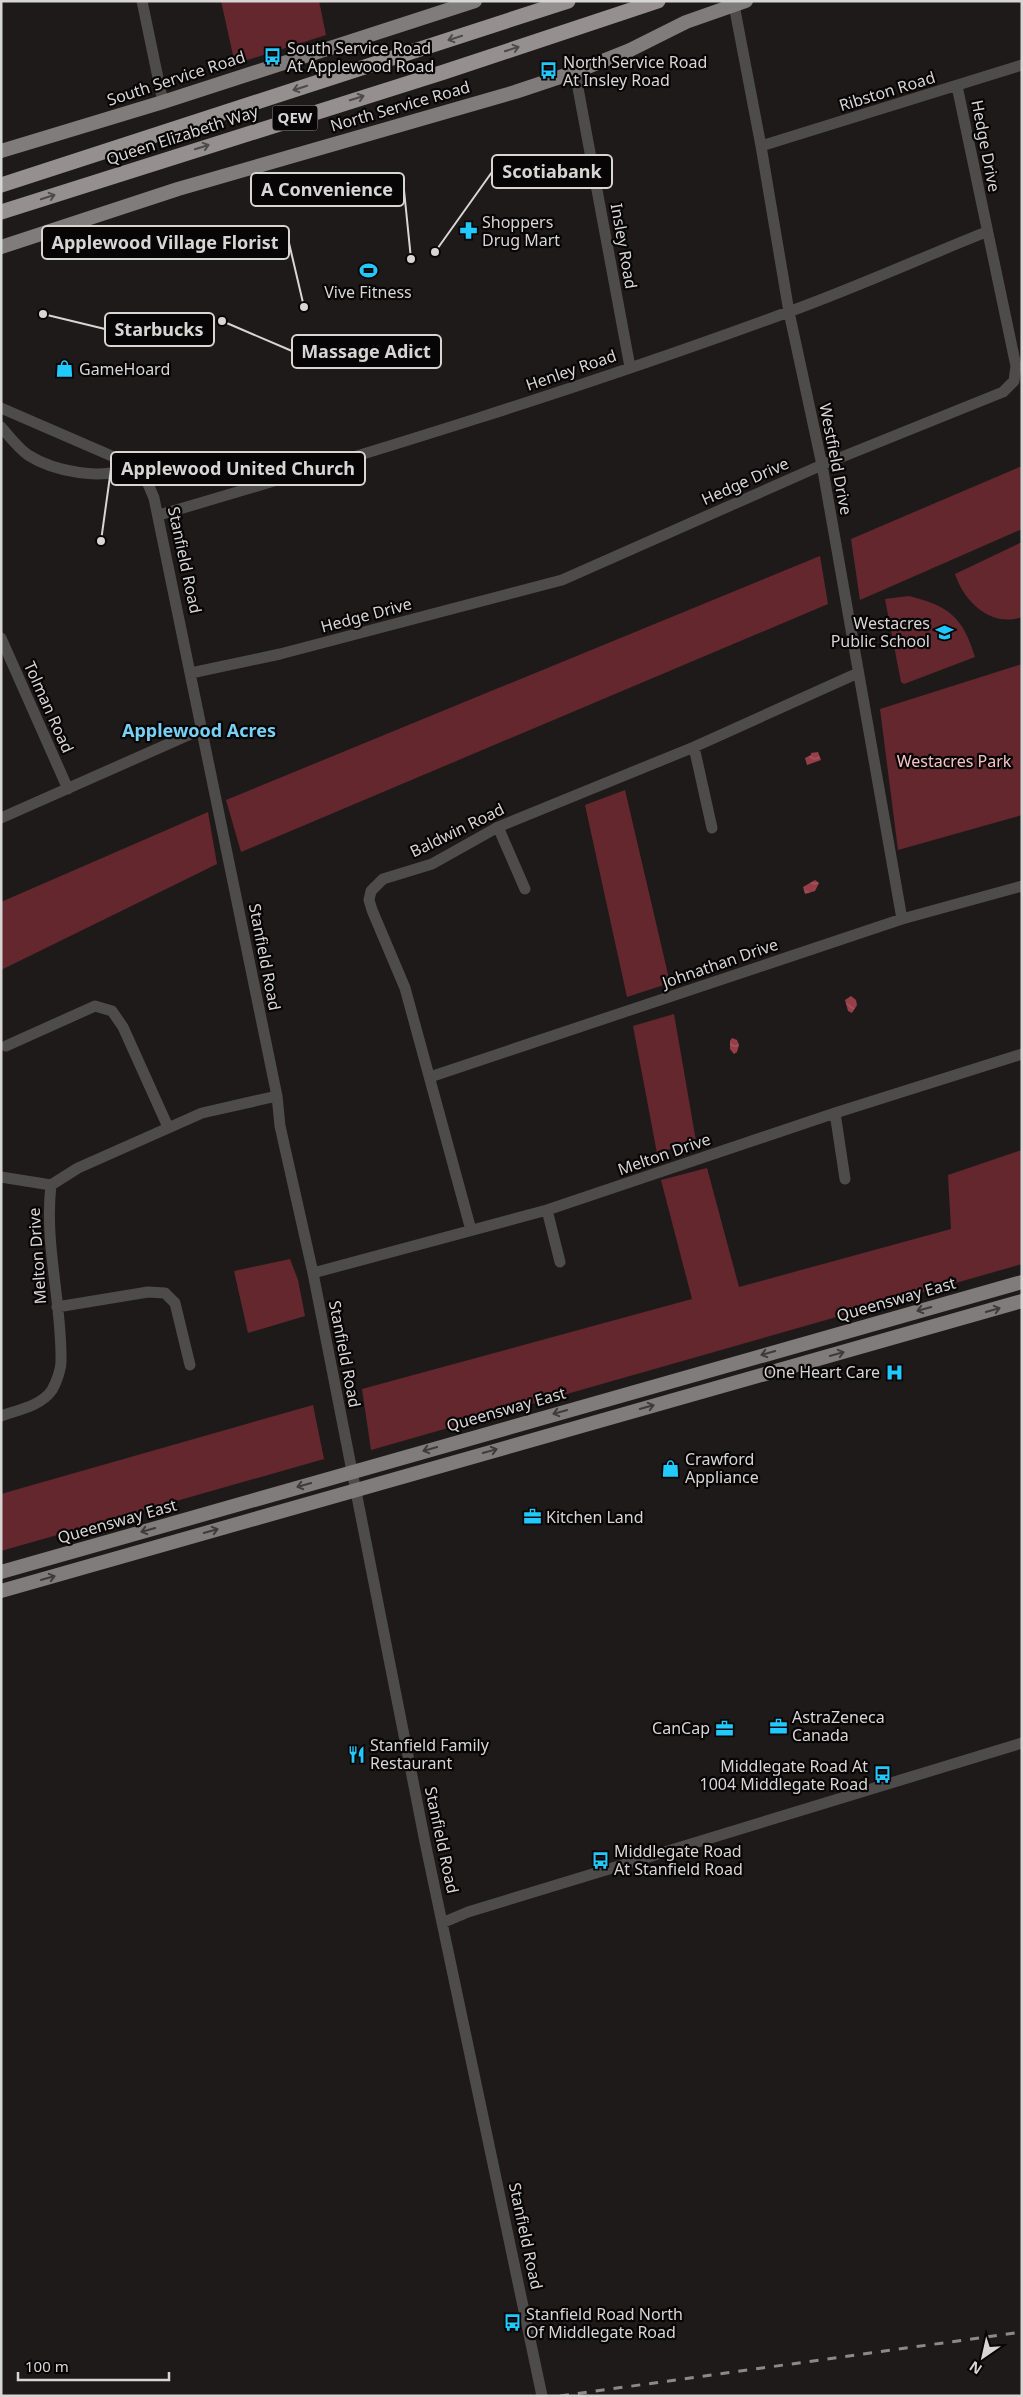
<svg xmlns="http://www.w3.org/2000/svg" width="1023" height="2397" font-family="'Noto Sans',sans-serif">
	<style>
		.green { fill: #65272e }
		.water { fill: url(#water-waves) }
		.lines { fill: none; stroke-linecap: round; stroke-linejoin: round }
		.minor { stroke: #4e4b4b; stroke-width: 11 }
		.major { stroke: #817c7c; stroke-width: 14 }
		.highway { stroke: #958f8f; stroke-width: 15 }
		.rail { stroke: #8d8989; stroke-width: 3; stroke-dasharray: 9 9; stroke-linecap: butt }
		.oneway { stroke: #4e4a4a }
		.oneway2 { stroke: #3e3b3b }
		.labels { text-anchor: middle; stroke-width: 4.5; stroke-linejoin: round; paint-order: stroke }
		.shield { fill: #070506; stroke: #999797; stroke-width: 1 }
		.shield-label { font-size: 15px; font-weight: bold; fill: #d8d5d5 }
		.poi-label { font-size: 16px; fill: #d8d5d5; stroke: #070506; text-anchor: start }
		.street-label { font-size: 16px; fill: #d8d5d5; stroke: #070506 }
		.park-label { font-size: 16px; fill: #f6c2c3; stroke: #070506 }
		.neighbourhood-label { font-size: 18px; font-weight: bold; fill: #77d1f5; stroke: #070506 }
		.leader { fill: none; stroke: #d8d5d5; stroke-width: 2 }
		.callout-dot { fill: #d8d5d5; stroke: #070506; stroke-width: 2 }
		.callout { fill: #070506; stroke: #d8d5d5; stroke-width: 2 }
		.callout-label { font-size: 18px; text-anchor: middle; font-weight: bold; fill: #d8d5d5 }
	</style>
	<defs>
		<pattern id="water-waves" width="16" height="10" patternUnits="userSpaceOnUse" patternTransform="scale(1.25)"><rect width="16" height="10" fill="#983e48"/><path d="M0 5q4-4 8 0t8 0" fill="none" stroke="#a65962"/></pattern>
	</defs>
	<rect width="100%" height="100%" fill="#1e1a1a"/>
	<path class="green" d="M221,1H319L326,35L235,64Z
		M1022,466V529L860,600L851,539Z
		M1022,542V617C990,628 964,601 955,574Z
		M820,556L828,604L241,852L226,800Z
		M909,596C950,606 963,618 975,657L904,684L901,682L885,599Z
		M1022,664V815L898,850L880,709Z
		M625,790L670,983L627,997L585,805Z
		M208,812L217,864L1,970V902Z
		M674,1014L696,1141L657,1153L633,1026Z
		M1022,1150V1264L371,1450L362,1389L692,1299L661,1180L707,1168L739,1287L951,1229L948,1175Z
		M290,1259L298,1280L305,1316L248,1333L234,1271Z
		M313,1405L324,1459L1,1551V1494Z"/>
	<path class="water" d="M818,752L821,760L807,765L805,758L811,755V753Z
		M815,880L819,883L815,891L805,894L803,887Z
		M851,996L856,1000L857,1005L852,1013L848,1011L845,1000Z
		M732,1038L737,1040L739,1045L737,1052L734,1054L730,1049V1041Z"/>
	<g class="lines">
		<path class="minor" d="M142,1L163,102
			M734,5L761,146L789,312L822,465L902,919
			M575,72L630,367
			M761,146L1022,65
			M1,408L121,460L146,479L154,498L277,1096L280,1126L313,1273L425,1842L542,2396
			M1,427C9,436 18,448 28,455C53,471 104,482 131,466
			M159,515C371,453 583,388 791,311C857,287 921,258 986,232
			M1,638L68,789
			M191,673L280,654L562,580L822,465L1003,392L1014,381L1016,366L957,86
			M694,747L712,828
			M1,818L202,729
			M498,827L525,889
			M6,1046L95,1006L112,1011L123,1027L168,1127
			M430,1077L902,919L1022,886
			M835,1113L845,1179
			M1,1177L51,1185
			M547,1210L560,1262
			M471,1230L405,988L372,910L369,900L371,891L383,879L432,864L498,827L694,747L858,673
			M313,1273L547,1210L835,1113L1022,1054
			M57,1307L148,1292L165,1293L175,1303L190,1365
			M1,1416C18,1410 41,1406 52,1390C56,1383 61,1370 61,1361C62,1303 44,1244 51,1185L78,1168L202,1113L277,1096
			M442,1923L468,1912L1022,1743"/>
		<path class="major" d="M1,151L163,102L475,1
			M1,247L178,189L515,92L575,72L630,50L686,22L746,1
			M1,1572L1022,1282
			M1,1591L1022,1301"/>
		<path class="highway" d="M1,185L568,1
			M1,212L444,72L658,1"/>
		<path class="rail" d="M560,2396L1022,2332"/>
	</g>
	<defs><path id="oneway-shaft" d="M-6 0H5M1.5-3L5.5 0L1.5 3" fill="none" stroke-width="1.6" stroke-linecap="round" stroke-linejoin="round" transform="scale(1.25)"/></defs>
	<g class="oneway">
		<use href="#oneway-shaft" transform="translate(455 38) rotate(162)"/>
		<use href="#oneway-shaft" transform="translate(512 49) rotate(-18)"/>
		<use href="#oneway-shaft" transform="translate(300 88) rotate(162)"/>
		<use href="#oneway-shaft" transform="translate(357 98) rotate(-17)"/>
		<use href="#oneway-shaft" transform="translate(202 147) rotate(-17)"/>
		<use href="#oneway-shaft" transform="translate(48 197) rotate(-18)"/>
	</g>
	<g class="oneway2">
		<use href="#oneway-shaft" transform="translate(924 1309) rotate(164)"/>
		<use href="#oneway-shaft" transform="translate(993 1310) rotate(-16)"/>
		<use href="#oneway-shaft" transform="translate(768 1353) rotate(164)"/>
		<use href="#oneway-shaft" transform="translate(837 1354) rotate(-16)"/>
		<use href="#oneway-shaft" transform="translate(647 1407) rotate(-16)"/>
		<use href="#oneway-shaft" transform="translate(560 1412) rotate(164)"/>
		<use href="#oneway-shaft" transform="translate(430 1449) rotate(164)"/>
		<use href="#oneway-shaft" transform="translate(490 1451) rotate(-15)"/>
		<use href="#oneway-shaft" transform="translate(304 1485) rotate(164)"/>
		<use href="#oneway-shaft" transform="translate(148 1530) rotate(164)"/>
		<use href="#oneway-shaft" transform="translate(211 1531) rotate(-16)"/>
		<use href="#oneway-shaft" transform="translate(48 1578) rotate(-16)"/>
	</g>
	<defs>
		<symbol id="bus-bare" viewBox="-9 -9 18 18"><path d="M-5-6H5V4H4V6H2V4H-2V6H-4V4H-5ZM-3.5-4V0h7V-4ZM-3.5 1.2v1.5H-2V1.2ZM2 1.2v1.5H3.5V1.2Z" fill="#22c9fe" stroke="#070506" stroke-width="2.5" paint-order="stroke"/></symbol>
		<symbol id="pharmacy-bare" viewBox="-9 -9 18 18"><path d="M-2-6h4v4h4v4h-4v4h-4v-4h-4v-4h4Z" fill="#22c9fe" stroke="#070506" stroke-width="2.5" paint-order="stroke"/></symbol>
		<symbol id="stadium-bare" viewBox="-9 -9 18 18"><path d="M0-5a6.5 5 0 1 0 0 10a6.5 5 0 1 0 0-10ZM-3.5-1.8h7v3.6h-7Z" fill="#22c9fe" stroke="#070506" stroke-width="2.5" paint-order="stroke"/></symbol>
		<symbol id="shop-bare" viewBox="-9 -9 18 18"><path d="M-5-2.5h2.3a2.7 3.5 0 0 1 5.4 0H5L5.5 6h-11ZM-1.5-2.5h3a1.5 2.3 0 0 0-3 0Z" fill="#22c9fe" stroke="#070506" stroke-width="2.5" paint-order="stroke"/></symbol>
		<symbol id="school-bare" viewBox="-9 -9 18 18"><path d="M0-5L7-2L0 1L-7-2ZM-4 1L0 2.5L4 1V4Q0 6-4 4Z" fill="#22c9fe" stroke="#070506" stroke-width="2.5" paint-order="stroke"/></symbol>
		<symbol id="hospital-bare" viewBox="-9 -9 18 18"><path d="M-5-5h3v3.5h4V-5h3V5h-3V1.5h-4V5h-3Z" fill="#22c9fe" stroke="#070506" stroke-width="2.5" paint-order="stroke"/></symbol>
		<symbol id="office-bare" viewBox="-9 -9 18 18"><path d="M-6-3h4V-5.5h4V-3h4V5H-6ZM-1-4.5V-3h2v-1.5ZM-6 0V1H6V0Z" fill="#22c9fe" stroke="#070506" stroke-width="2.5" paint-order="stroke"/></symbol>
		<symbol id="restaurant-bare" viewBox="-9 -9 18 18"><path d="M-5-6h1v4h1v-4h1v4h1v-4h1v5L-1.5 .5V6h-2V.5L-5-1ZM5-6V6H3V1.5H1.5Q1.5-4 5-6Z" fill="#22c9fe" stroke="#070506" stroke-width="2.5" paint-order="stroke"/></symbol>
	</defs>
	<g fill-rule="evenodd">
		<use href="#bus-bare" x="260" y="44" width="25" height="25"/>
		<use href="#bus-bare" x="536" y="58" width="25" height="25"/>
		<use href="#pharmacy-bare" x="456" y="218" width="25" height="25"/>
		<use href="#stadium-bare" x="356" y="258" width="25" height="25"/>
		<use href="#shop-bare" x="52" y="356" width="25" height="25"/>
		<use href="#school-bare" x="932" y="620" width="25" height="25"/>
		<use href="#hospital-bare" x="882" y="1360" width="25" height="25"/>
		<use href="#shop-bare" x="658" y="1456" width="25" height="25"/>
		<use href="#office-bare" x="520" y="1504" width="25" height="25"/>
		<use href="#office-bare" x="766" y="1714" width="25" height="25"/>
		<use href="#office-bare" x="712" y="1716" width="25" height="25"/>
		<use href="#restaurant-bare" x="344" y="1742" width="25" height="25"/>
		<use href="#bus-bare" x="870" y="1762" width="25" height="25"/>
		<use href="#bus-bare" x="588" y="1848" width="25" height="25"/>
		<use href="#bus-bare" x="500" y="2310" width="25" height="25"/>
	</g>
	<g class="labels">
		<rect class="shield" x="272.5" y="105.5" width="45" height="25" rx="4"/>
		<g class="shield-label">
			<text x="295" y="123">QEW</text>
		</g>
		<g class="poi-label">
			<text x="287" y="54">South Service Road<tspan x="287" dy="18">At Applewood Road</tspan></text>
			<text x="563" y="68">North Service Road<tspan x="563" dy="18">At Insley Road</tspan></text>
			<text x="482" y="228">Shoppers<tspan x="482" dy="18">Drug Mart</tspan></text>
			<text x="368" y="298" text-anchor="middle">Vive Fitness</text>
			<text x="79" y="375">GameHoard</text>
			<text x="930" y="629" text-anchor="end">Westacres<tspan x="930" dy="18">Public School</tspan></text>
			<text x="880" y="1378" text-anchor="end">One Heart Care</text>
			<text x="685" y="1465">Crawford<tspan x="685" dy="18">Appliance</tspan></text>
			<text x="546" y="1523">Kitchen Land</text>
			<text x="792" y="1723">AstraZeneca<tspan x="792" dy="18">Canada</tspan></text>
			<text x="710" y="1734" text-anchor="end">CanCap</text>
			<text x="370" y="1751">Stanfield Family<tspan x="370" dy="18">Restaurant</tspan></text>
			<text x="868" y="1772" text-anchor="end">Middlegate Road At<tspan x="868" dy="18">1004 Middlegate Road</tspan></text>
			<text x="614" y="1857">Middlegate Road<tspan x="614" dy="18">At Stanfield Road</tspan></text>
			<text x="526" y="2320">Stanfield Road North<tspan x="526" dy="18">Of Middlegate Road</tspan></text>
		</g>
		<g class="street-label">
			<text transform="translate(176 78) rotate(-18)" y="6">South Service Road</text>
			<text transform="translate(887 91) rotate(-17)" y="6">Ribston Road</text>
			<text transform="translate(400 106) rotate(-16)" y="6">North Service Road</text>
			<text transform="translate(182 135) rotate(-18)" y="6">Queen Elizabeth Way</text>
			<text transform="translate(986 146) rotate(79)" y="6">Hedge Drive</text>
			<text transform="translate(624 246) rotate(80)" y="6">Insley Road</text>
			<text transform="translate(571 370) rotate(-19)" y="6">Henley Road</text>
			<text transform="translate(836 459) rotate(79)" y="6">Westfield Drive</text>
			<text transform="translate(745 481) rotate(-24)" y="6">Hedge Drive</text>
			<text transform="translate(185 560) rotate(78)" y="6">Stanfield Road</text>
			<text transform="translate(366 615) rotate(-15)" y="6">Hedge Drive</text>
			<text transform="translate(49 707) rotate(66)" y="6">Tolman Road</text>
			<text transform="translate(457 830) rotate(-26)" y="6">Baldwin Road</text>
			<text transform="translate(265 957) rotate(79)" y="6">Stanfield Road</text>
			<text transform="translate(720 963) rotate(-19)" y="6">Johnathan Drive</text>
			<text transform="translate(664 1154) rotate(-19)" y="6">Melton Drive</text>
			<text transform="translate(37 1256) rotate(-94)" y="6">Melton Drive</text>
			<text transform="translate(896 1299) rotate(-16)" y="6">Queensway East</text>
			<text transform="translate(345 1354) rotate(79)" y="6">Stanfield Road</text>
			<text transform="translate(506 1409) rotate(-16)" y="6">Queensway East</text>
			<text transform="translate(117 1521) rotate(-16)" y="6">Queensway East</text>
			<text transform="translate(442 1840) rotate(78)" y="6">Stanfield Road</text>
			<text transform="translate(526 2236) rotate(78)" y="6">Stanfield Road</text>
		</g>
		<g class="park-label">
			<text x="954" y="767">Westacres Park</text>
		</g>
		<g class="neighbourhood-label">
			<text x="199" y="737">Applewood Acres</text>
		</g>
	</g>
	<path class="leader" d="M435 252L492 172M411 259L404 190M304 307L289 243M43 314L105 329M222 321L292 351M101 541L111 469"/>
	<g class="callout-dot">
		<circle cx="435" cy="252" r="5"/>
		<circle cx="411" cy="259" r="5"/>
		<circle cx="304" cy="307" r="5"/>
		<circle cx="43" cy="314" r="5"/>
		<circle cx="222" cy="321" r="5"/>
		<circle cx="101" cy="541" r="5"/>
	</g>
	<g class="callout">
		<rect x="492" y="155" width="120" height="33" rx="5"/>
		<rect x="251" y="173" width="153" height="33" rx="5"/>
		<rect x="42" y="226" width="247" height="33" rx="5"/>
		<rect x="105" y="313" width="109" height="33" rx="5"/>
		<rect x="292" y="335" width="149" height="33" rx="5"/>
		<rect x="111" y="452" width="254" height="33" rx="5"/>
	</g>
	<g class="callout-label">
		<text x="552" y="178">Scotiabank</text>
		<text x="327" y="196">A Convenience</text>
		<text x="165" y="249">Applewood Village Florist</text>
		<text x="159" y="336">Starbucks</text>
		<text x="366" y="358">Massage Adict</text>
		<text x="238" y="475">Applewood United Church</text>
	</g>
	<rect width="1023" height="2397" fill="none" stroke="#d8d5d5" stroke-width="5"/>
	<g transform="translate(983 2357) rotate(214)" stroke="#070506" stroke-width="4" paint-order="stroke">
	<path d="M0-4L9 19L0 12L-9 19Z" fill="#d8d5d5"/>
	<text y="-8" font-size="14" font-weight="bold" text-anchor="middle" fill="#d8d5d5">N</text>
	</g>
	<path d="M18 2372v8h151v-8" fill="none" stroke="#d8d5d5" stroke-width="2.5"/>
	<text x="25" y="2372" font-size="15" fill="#d8d5d5" stroke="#070506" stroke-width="4" paint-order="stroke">100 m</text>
</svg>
